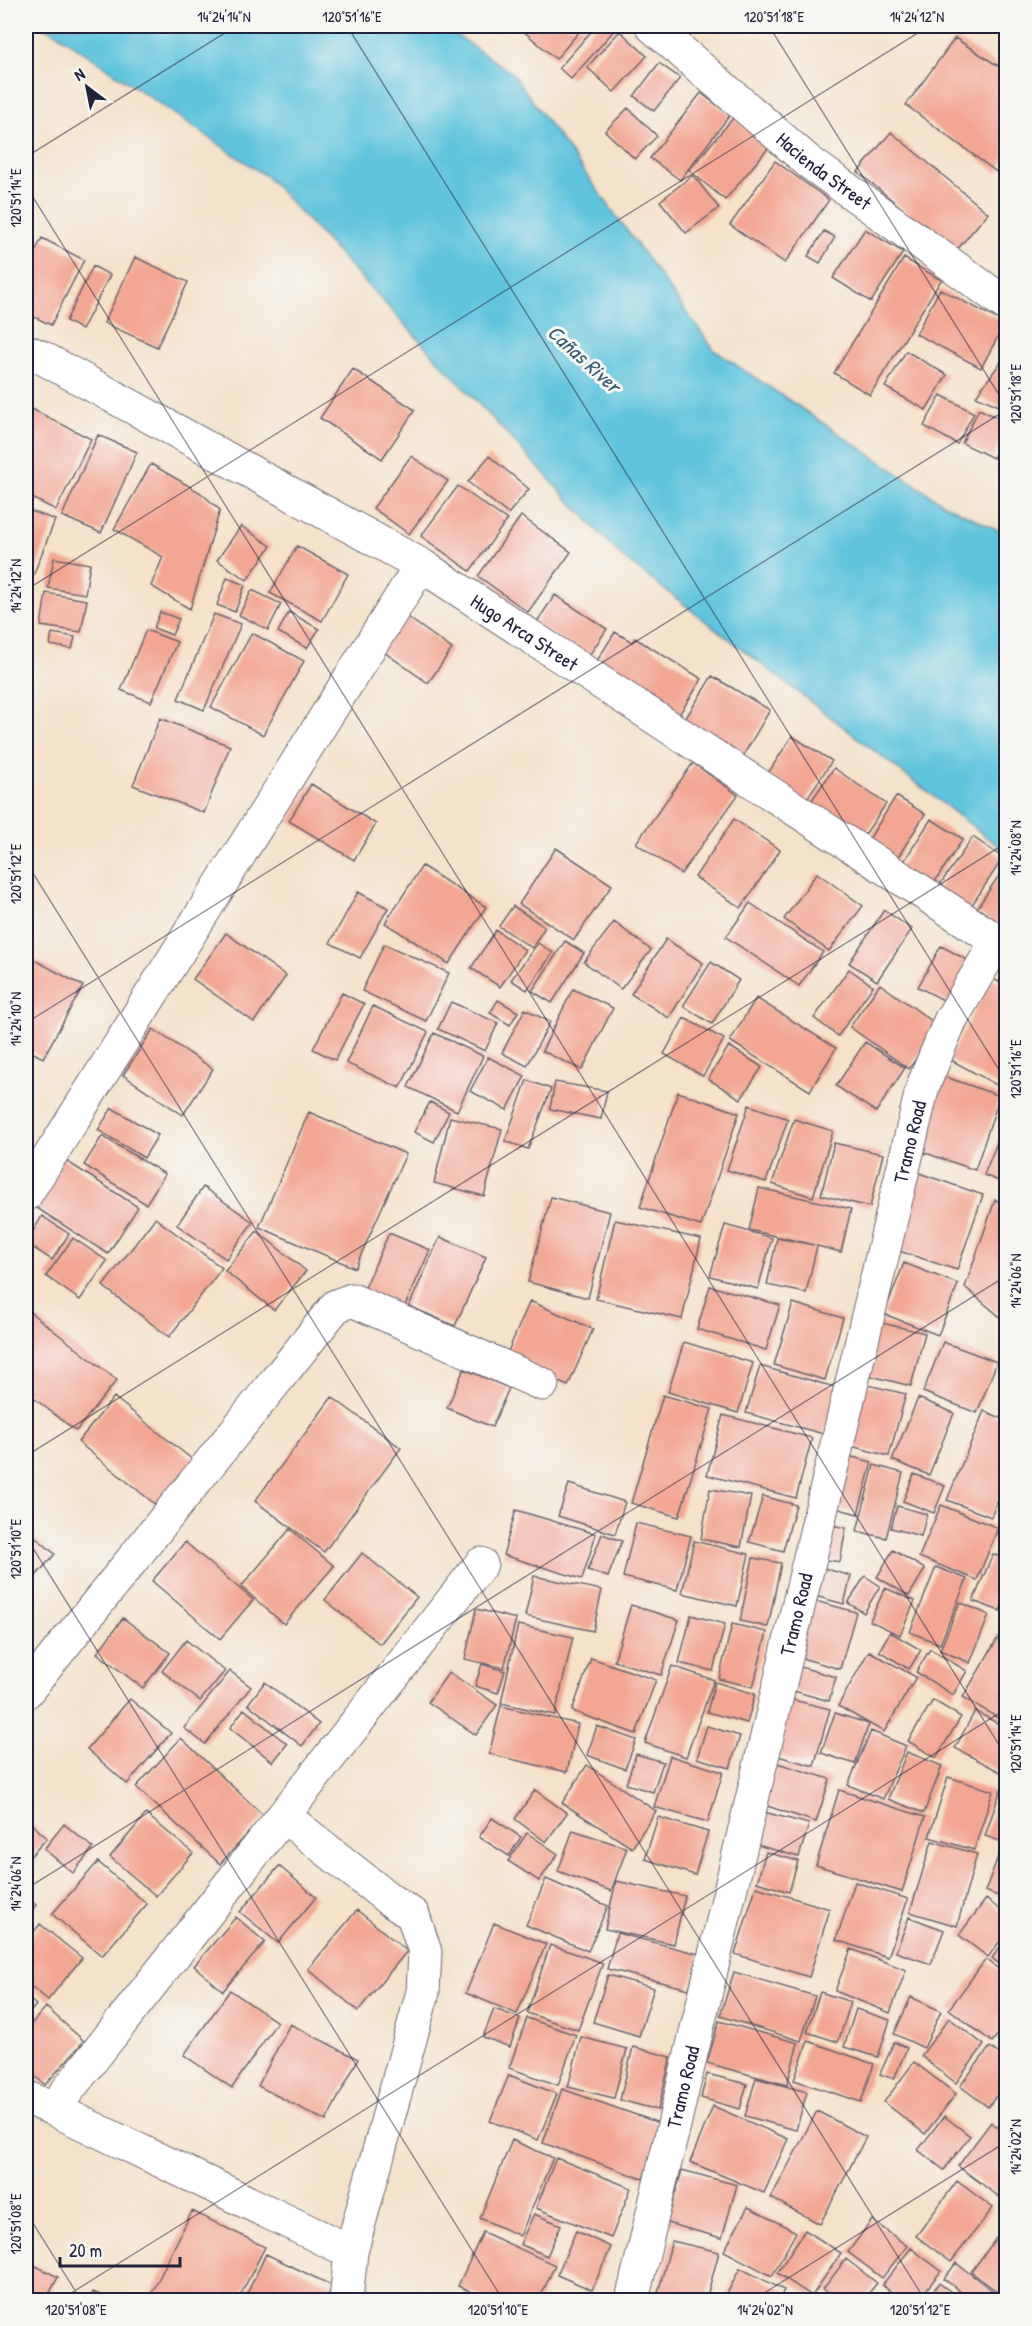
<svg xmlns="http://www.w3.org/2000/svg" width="1032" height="2326" font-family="'Patrick Hand',sans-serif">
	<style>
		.water { fill: #60c4de; stroke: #41738c; stroke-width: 1.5 }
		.building { fill: #f3a694 }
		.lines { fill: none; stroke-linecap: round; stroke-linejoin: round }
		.minor-casing { stroke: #6c656d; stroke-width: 35 }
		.tertiary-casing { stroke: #6c656d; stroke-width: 35 }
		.minor { stroke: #fff; stroke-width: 33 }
		.tertiary { stroke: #fff; stroke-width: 33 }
		.ticks { fill: none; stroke: #22223b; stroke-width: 1.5; stroke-opacity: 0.45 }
		.labels { text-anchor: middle; stroke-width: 6; stroke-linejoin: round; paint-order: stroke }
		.street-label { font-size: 20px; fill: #22223b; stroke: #f6f6f2 }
		.water-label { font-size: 21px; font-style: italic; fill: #385b74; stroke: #f6f6f2 }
		.neatline { fill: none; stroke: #22223b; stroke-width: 2 }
		.ticks-label { font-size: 15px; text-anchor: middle; fill: #22223b }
	</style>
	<rect width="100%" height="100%" fill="#f6f6f2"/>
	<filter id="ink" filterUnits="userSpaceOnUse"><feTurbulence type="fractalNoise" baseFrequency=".0167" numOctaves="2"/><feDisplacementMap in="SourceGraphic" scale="12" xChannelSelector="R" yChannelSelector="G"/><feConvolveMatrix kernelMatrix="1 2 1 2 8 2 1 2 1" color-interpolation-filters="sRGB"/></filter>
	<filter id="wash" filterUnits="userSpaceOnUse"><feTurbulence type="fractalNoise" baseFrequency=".008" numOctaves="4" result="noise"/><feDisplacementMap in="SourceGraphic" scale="24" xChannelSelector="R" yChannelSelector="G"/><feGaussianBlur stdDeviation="1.35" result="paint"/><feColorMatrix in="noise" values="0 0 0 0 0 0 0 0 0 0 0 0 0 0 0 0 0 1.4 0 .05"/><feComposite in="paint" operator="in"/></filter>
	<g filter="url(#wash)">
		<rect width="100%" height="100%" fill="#f4e2ca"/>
		<path class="water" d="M35,26H443L512,73L714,350L944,504L1006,534V852L621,556L267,177L51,30Z"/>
		<g id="blocks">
			<path class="building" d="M524,26H584L556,59L521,29Z
				M596,26H618L571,79L559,68Z
				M620,31L647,56L614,92L587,67Z
				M955,38L1006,71V156L998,173L906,105Z
				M659,63L680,78L654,111L634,96Z
				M701,93L730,115L680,180L650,158Z
				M628,108L657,136L635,159L605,131Z
				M734,117L770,146L725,200L689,170Z
				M891,132L988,213L955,252L858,172Z
				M775,161L829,200L785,263L730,225Z
				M693,175L719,208L686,233L660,201Z
				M865,229L903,252L871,302L833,278Z
				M824,231L835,237L820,263L808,256Z
				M42,238L84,260L51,325L26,313V270Z
				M135,257L188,282L157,347L104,323Z
				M904,258L941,280L870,395L834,373Z
				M93,266L110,275L82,330L66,321Z
				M940,289L1005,323L981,368L916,334Z
				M906,351L947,375L926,410L885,387Z
				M1006,355V409L976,396Z
				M353,369L415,410L382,459L320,418Z
				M941,395L974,413L957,444L924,426Z
				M26,406L91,439L56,510L26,495Z
				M979,409L1006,422V431L993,458L962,443Z
				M98,435L137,452L101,533L62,516Z
				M1006,451V475L996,469Z
				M411,456L448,481L409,534L373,508Z
				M489,456L529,489L508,514L468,482Z
				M151,464L201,493L220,510L190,609L151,586L163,557L114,529Z
				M458,486L507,520L470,571L421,536Z
				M26,509L55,520L31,581L26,579Z
				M521,516L571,552L528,612L478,576Z
				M241,526L271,546L247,580L217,560Z
				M297,546L348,574L322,621L270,593Z
				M54,558L90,564L85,594L48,588Z
				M227,578L245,585L235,612L217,605Z
				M252,590L281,604L268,630L239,615Z
				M46,593L87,600L81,632L41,626Z
				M555,595L607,629L588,657L536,623Z
				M160,612L179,619L172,635L154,628Z
				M289,612L319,629L307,648L278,632Z
				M402,613L452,649L428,683L377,647Z
				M214,614L241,624L204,710L178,699Z
				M146,630L177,642L151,702L121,690Z
				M615,632L632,642L635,638L702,679L675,721L595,664Z
				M52,633L75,637L72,649L50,645Z
				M252,633L304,661L263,735L211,707Z
				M712,676L770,710L743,756L684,721Z
				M160,718L230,746L204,813L133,785Z
				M792,736L832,761L802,806L763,781Z
				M693,763L738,795L681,874L636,843Z
				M834,768L886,804L857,846L805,810Z
				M311,784L376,824L354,860L289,821Z
				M896,796L925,814L895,862L866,844Z
				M734,819L780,850L741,908L695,877Z
				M931,819L963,839L930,889L899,869Z
				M973,837L1003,858L966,914L934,893Z
				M556,848L612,885L574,940L519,904Z
				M422,866L486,907L449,964L385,923Z
				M1004,868L1006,870V932L975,911Z
				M817,873L863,906L829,951L784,919Z
				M358,892L388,908L360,958L330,943Z
				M750,903L823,952L799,986L726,937Z
				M513,906L545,927L532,948L499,926Z
				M884,910L912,929L877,981L849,963Z
				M614,922L651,950L621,989L584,962Z
				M496,930L525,950L500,987L471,968Z
				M226,933L286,976L254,1022L193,979Z
				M666,939L703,963L669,1018L631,994Z
				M565,941L584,953L552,1003L532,991Z
				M538,943L553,953L527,990L511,980Z
				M384,944L449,973L426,1021L362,991Z
				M941,946L973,963L951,1004L918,987Z
				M29,957L83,986L43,1058L26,1049V964Z
				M711,962L739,980L712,1024L683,1006Z
				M849,969L873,986L838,1036L814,1018Z
				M992,978L1006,986V1084L1004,1089L949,1059Z
				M880,984L939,1026L909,1069L850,1027Z
				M573,989L613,1008L582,1070L542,1051Z
				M342,993L364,1004L335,1060L313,1049Z
				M756,998L836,1048L810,1091L730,1041Z
				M498,1000L518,1012L510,1025L490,1013Z
				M451,1002L498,1023L485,1051L438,1029Z
				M373,1006L428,1032L400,1088L346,1063Z
				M525,1009L550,1022L527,1066L502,1053Z
				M684,1018L724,1039L703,1076L664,1054Z
				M153,1029L213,1069L183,1115L123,1075Z
				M434,1033L483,1056L457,1111L408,1087Z
				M865,1042L905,1068L876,1112L836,1086Z
				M729,1046L762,1067L741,1099L708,1079Z
				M488,1057L525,1076L507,1110L470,1091Z
				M943,1076L1000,1096L975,1170L917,1150Z
				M527,1080L551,1089L528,1149L505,1141Z
				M555,1082L607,1091L601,1119L550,1109Z
				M678,1092L739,1113L701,1226L640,1207Z
				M430,1102L449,1112L434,1142L414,1132Z
				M749,1105L788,1119L766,1182L727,1170Z
				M112,1108L158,1135L144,1158L98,1130Z
				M309,1112L406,1154L355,1268L259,1227Z
				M450,1117L502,1129L484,1196L434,1183Z
				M794,1119L833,1131L813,1197L772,1184Z
				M1006,1120V1184L984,1175Z
				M102,1136L165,1174L146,1204L84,1165Z
				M834,1143L883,1154L870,1207L821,1195Z
				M57,1155L138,1207L108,1254L26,1201Z
				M919,1173L983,1195L957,1270L893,1249Z
				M203,1187L253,1222L226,1259L177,1225Z
				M759,1188L851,1209L841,1252L817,1246L806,1293L767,1285L777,1238L814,1245L749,1230Z
				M551,1197L610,1212L588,1298L528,1282Z
				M995,1200L1006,1203V1322L965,1287Z
				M42,1216L69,1234L52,1260L26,1243Z
				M155,1218L222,1268L169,1337L103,1286Z
				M615,1220L701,1239L682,1319L596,1299Z
				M725,1225L772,1238L758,1289L710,1276Z
				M257,1231L306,1271L274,1310L225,1271Z
				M389,1233L430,1250L404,1308L364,1290Z
				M440,1237L486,1257L455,1326L409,1306Z
				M73,1238L107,1261L80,1300L46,1276Z
				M904,1263L958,1284L938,1335L884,1314Z
				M710,1286L780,1305L766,1350L697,1329Z
				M530,1301L593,1329L568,1386L505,1358Z
				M793,1303L843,1318L825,1380L774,1365Z
				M26,1309L117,1380L76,1431L26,1392Z
				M873,1321L925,1333L911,1386L859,1373Z
				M684,1342L753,1363L738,1413L668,1392Z
				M943,1342L997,1362L977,1413L923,1392Z
				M760,1366L838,1388L824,1434L746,1413Z
				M464,1369L509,1388L492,1427L447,1408Z
				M864,1384L906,1394L889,1456L847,1445Z
				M663,1395L712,1409L679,1517L631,1503Z
				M114,1397L193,1460L156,1505L78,1442Z
				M332,1397L401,1448L324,1552L255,1501Z
				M918,1398L954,1413L929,1475L892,1460Z
				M984,1411L1006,1420V1479L991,1517L947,1500Z
				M723,1415L812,1438L796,1498L707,1475Z
				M840,1454L872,1462L858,1514L827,1506Z
				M874,1465L903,1473L886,1538L857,1531Z
				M914,1474L945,1486L934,1513L903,1501Z
				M569,1484L625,1502L615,1534L558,1516Z
				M710,1489L751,1496L741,1547L701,1539Z
				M763,1496L796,1505L783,1551L749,1542Z
				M941,1505L998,1528L977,1580L919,1557Z
				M897,1506L927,1514L921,1536L891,1528Z
				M516,1510L596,1534L582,1579L503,1555Z
				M636,1523L691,1536L677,1590L623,1577Z
				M827,1524L846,1528L840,1562L821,1559Z
				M26,1529L55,1554L26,1587Z
				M290,1529L334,1566L284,1624L241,1587Z
				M602,1534L622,1541L608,1577L588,1570Z
				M694,1541L749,1554L737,1606L682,1593Z
				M185,1542L253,1600L220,1639L152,1581Z
				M893,1550L925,1569L909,1596L877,1577Z
				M362,1553L417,1597L380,1644L325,1600Z
				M993,1554L1006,1559V1594L1000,1611L973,1601Z
				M753,1558L781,1563L768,1627L740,1621Z
				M816,1566L851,1576L844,1604L808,1594Z
				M936,1567L967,1579L940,1644L910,1632Z
				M534,1576L602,1590L593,1631L525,1616Z
				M865,1576L880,1586L864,1613L848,1603Z
				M885,1588L915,1601L900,1635L870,1621Z
				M808,1599L856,1612L840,1669L791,1655Z
				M960,1602L989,1615L970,1663L940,1650Z
				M631,1605L679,1620L661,1675L614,1661Z
				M476,1609L516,1619L504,1668L465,1659Z
				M691,1615L725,1624L713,1671L679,1663Z
				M123,1618L170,1653L143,1688L97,1653Z
				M732,1624L767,1632L753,1687L719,1679Z
				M518,1625L573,1637L555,1715L501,1703Z
				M890,1632L921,1650L909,1669L879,1651Z
				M999,1636L1006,1640V1715L1003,1721L963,1697Z
				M186,1640L225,1671L200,1701L162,1671Z
				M930,1649L967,1671L953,1695L916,1672Z
				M869,1651L916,1677L884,1732L838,1706Z
				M591,1658L656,1680L636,1734L572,1711Z
				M482,1664L505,1671L498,1693L475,1686Z
				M672,1666L714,1680L686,1757L645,1743Z
				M797,1666L836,1677L829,1701L790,1690Z
				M230,1671L251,1687L205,1744L184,1728Z
				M449,1672L497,1705L476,1735L428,1702Z
				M265,1682L319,1724L302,1746L248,1704Z
				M715,1682L755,1694L747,1723L707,1712Z
				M130,1699L171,1733L127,1784L87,1749Z
				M789,1699L830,1709L814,1766L774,1755Z
				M933,1700L961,1717L936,1758L908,1741Z
				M501,1706L578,1724L567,1772L489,1754Z
				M244,1709L287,1744L273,1762L230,1728Z
				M975,1711L1006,1728V1775L955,1748Z
				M835,1713L869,1724L855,1764L821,1753Z
				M597,1726L636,1740L625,1769L587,1755Z
				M707,1726L740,1736L730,1768L697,1758Z
				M871,1731L906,1746L883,1799L848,1785Z
				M181,1738L264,1816L220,1864L136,1787Z
				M907,1752L942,1766L924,1813L888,1799Z
				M636,1754L663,1762L653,1792L626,1784Z
				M670,1756L723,1772L708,1822L654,1807Z
				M777,1763L830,1779L816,1822L764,1805Z
				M587,1765L656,1811L632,1848L562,1803Z
				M948,1777L993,1791L974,1850L929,1837Z
				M1001,1789L1006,1791V1843L985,1836Z
				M535,1790L567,1813L546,1842L515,1819Z
				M839,1790L925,1817L902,1892L816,1865Z
				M764,1812L809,1824L799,1857L754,1844Z
				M146,1814L193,1853L156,1896L110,1857Z
				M658,1817L708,1832L695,1875L645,1859Z
				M492,1818L521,1837L509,1856L479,1837Z
				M26,1819L47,1838L26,1861Z
				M64,1824L93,1848L73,1873L44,1849Z
				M573,1830L627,1848L611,1891L558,1871Z
				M527,1833L558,1854L539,1881L508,1861Z
				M932,1841L977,1854L957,1926L910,1912Z
				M1002,1846L1006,1847V1899L985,1891Z
				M766,1852L798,1861L789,1892L757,1882Z
				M98,1862L147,1904L102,1956L52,1914Z
				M279,1866L316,1897L278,1943L240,1912Z
				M546,1879L608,1906L588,1951L526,1925Z
				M616,1881L685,1896L674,1944L605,1929Z
				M855,1882L908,1899L888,1957L836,1940Z
				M756,1887L830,1909L809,1977L735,1954Z
				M26,1896L36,1905L26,1917Z
				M986,1899L1006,1914V1933L988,1957L959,1935Z
				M357,1910L407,1951L358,2011L308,1969Z
				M236,1917L265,1942L223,1991L194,1966Z
				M909,1917L944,1930L931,1964L896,1952Z
				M494,1923L546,1944L517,2014L466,1993Z
				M40,1924L82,1958L48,2000L26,1982V1942Z
				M617,1933L699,1954L689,1989L607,1969Z
				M1006,1939V1969L992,1958Z
				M550,1945L603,1963L578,2030L527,2013Z
				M851,1949L906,1970L890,2013L835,1991Z
				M986,1959L1006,1975V2024L992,2042L949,2009Z
				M734,1972L815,1996L801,2041L720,2016Z
				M608,1975L654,1988L639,2036L593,2022Z
				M230,1990L277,2022L232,2088L184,2055Z
				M820,1992L851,2002L838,2042L807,2032Z
				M26,1996L36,2005L26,2017Z
				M911,1997L941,2011L924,2048L894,2034Z
				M46,2007L84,2041L45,2085L26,2068V2030Z
				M494,2009L520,2018L510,2047L483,2037Z
				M856,2009L890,2020L878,2057L844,2047Z
				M527,2018L576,2035L558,2085L509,2068Z
				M949,2018L984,2045L956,2083L921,2056Z
				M719,2021L798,2043L787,2085L707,2063Z
				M290,2024L358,2059L326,2121L258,2086Z
				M581,2037L627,2049L614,2098L568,2087Z
				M808,2041L874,2064L861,2102L794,2080Z
				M894,2042L907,2048L894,2079L880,2074Z
				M633,2047L671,2057L658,2110L620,2100Z
				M990,2047L1006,2059V2083L988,2107L960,2086Z
				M914,2062L956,2094L925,2134L884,2102Z
				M707,2074L747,2084L740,2109L701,2098Z
				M509,2075L557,2094L538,2140L490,2121Z
				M756,2078L807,2092L796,2130L745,2116Z
				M562,2089L662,2124L643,2179L543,2143Z
				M713,2106L788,2139L764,2193L690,2162Z
				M1006,2108V2126L998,2119Z
				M817,2111L866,2137L820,2224L771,2198Z
				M944,2116L970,2136L944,2170L918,2150Z
				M991,2122L1006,2134V2193L1002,2199L958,2166Z
				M512,2140L553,2158L520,2236L480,2218Z
				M556,2158L631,2188L611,2238L536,2208Z
				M682,2170L737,2185L722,2238L667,2223Z
				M957,2181L993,2208L951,2262L916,2236Z
				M748,2207L796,2232L772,2276L724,2251Z
				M192,2211L265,2247L238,2300H157L150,2297Z
				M534,2214L561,2225L547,2256L520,2244Z
				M872,2220L907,2246L882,2278L848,2252Z
				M1006,2225V2298L971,2272Z
				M805,2230L841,2253L812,2296L777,2273Z
				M576,2231L611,2247L592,2290L557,2275Z
				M483,2232L555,2265L539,2300H490L458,2286Z
				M672,2241L719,2252L706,2300H656Z
				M911,2248L941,2271L918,2300H902L882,2285Z
				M266,2254L333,2286L326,2300H244Z
				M846,2259L877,2283L863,2300H838L823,2289Z
				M26,2261L58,2277L46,2300H26Z
				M956,2263L1001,2297L998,2300H972L944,2279Z
				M740,2268L784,2290L779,2300H724Z
				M939,2283L962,2300H926Z
				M93,2292L113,2300H90Z"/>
		</g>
	</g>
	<g filter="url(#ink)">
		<use href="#blocks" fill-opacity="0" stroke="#6c656d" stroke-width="1.5"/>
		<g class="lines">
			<defs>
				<path id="minor" d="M26,1194L421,565
					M26,1692L336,1306L352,1300L542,1384
					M284,1816L390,1900L413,1915L425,1952L423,1992L351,2252L346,2300
					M26,2097L53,2109L481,1564
					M53,2109L351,2252"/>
				<g id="tertiary">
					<path id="s1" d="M652,26L809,162L1006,304"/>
					<path id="s2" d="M26,351L41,357L421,565L997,941L1006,945"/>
					<path id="s3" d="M632,2300L923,1086L950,1021L997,941"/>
				</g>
			</defs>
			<use href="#minor" class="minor-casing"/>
			<use href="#tertiary" class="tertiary-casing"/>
			<use href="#minor" class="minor"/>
			<use href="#tertiary" class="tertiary"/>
		</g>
	</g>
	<path class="ticks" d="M347,26L1006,1081M769,26L1006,406M26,157L236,26M26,186L1006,1756M26,590L929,26M26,862L925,2300M26,1023L1006,410M26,1456L1006,843M26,1537L503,2300M26,1889L1006,1276M26,2212L81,2300M60,2300L1006,1709M753,2300L1006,2142"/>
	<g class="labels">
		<g class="street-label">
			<text dy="7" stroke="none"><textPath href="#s1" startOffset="225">Hacienda Street</textPath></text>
			<text dy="7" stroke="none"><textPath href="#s2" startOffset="573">Hugo Arca Street</textPath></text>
			<text dy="7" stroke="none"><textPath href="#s3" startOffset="1191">Tramo Road</textPath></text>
			<text dy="7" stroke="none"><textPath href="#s3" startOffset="705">Tramo Road</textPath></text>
			<text dy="7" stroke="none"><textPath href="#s3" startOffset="219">Tramo Road</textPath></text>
		</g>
		<g class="water-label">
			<text transform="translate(584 359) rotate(42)" y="7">Cañas River</text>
		</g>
	</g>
	<rect width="1032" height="2326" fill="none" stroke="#f6f6f2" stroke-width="66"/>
	<g transform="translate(87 87) rotate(328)" stroke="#f6f6f2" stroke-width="4.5" paint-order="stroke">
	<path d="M0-4.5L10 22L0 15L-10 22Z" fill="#22223b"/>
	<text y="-9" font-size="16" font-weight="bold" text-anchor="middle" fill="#22223b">N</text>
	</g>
	<path d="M60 2257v9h120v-9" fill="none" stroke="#22223b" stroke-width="3"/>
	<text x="69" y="2257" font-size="18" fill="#22223b" stroke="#f6f6f2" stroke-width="4.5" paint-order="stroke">20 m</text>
	<rect x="33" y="33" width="966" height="2260" class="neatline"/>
	<g class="ticks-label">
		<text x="224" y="22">14°24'14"N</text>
		<text x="352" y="22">120°51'16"E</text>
		<text x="774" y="22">120°51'18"E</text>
		<text x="917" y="22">14°24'12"N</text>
		<text transform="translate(16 198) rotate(-90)" y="5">120°51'14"E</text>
		<text transform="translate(1016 394) rotate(-90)" y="5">120°51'18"E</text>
		<text transform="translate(16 586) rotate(-90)" y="5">14°24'12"N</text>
		<text transform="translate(1016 848) rotate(-90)" y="5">14°24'08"N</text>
		<text transform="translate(16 874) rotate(-90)" y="5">120°51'12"E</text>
		<text transform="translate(16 1019) rotate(-90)" y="5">14°24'10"N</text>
		<text transform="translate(1016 1069) rotate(-90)" y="5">120°51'16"E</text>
		<text transform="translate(1016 1281) rotate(-90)" y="5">14°24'06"N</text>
		<text transform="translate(16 1549) rotate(-90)" y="5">120°51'10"E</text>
		<text transform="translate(1016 1744) rotate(-90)" y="5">120°51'14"E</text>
		<text transform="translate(16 1884) rotate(-90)" y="5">14°24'06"N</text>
		<text transform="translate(1016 2147) rotate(-90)" y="5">14°24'02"N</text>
		<text transform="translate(16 2224) rotate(-90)" y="5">120°51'08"E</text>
		<text x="76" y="2315">120°51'08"E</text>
		<text x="498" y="2315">120°51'10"E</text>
		<text x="765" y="2315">14°24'02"N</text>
		<text x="920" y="2315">120°51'12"E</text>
	</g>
</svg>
